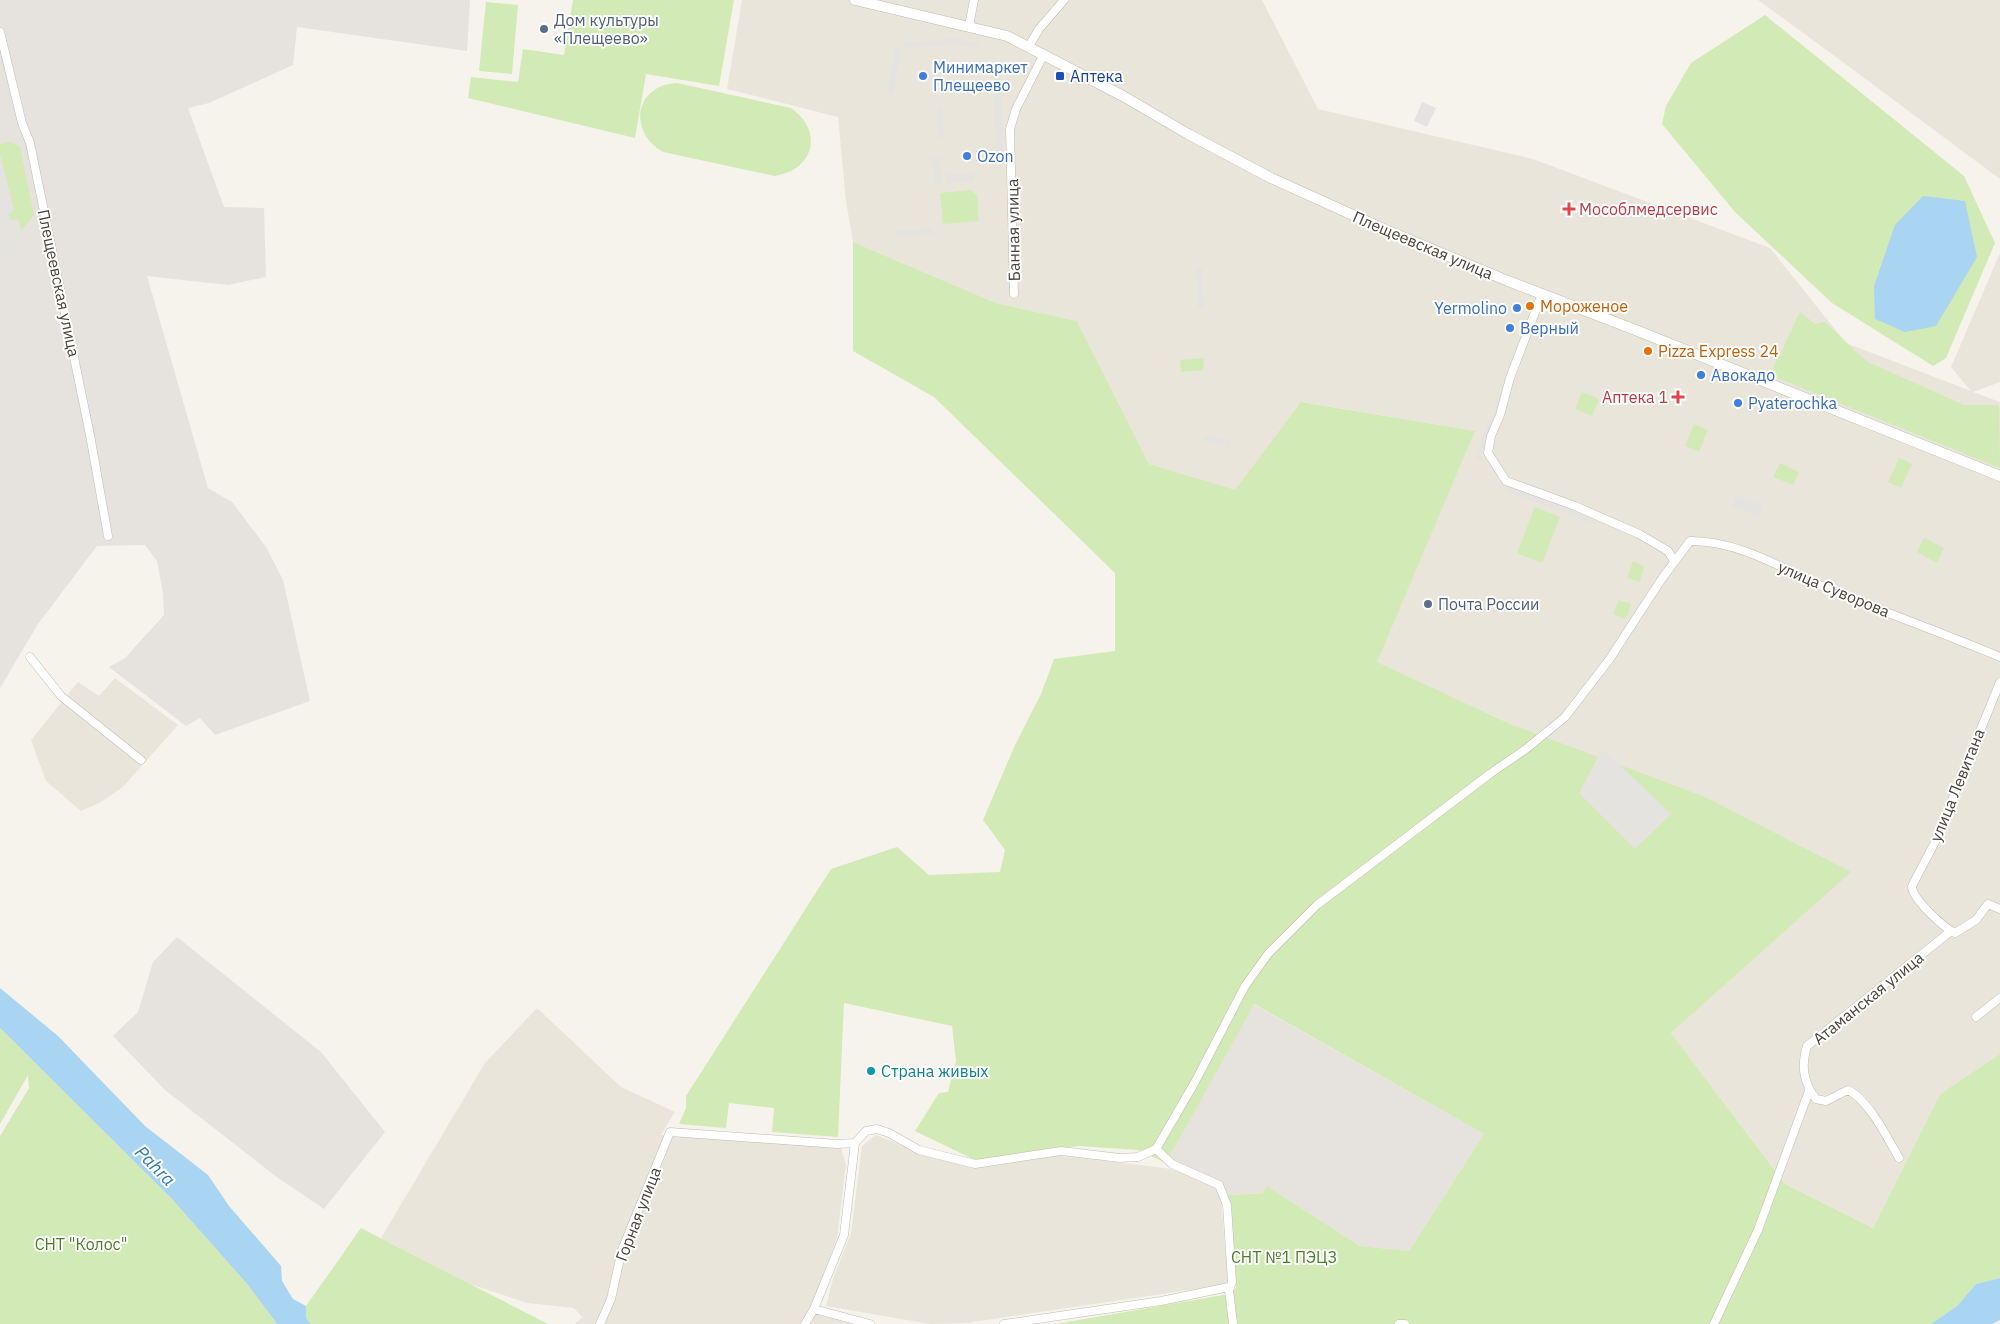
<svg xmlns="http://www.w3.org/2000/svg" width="2000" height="1324" font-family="'IBM Plex Sans',sans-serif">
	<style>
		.residential { fill: #eae5da }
		.industrial { fill: #e6e2dd }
		.green { fill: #d2eab5 }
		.parking { fill: #e5e3e0 }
		.water { fill: #a9d4f2 }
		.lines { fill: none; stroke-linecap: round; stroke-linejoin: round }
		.minor-casing { stroke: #c2bbae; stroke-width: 9 }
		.tertiary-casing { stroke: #c2bbae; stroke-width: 11 }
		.minor { stroke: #fff; stroke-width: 8 }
		.tertiary { stroke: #fff; stroke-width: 10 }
		.service-dot { fill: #5c6f8a; stroke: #fff; stroke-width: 2 }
		.shop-dot { fill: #3f7fe0; stroke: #fff; stroke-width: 2 }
		.transit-dot { fill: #1a4fb4; stroke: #fff; stroke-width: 2 }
		.health-dot { fill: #e0444e; stroke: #fff; stroke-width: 2 }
		.food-dot { fill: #e8710a; stroke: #fff; stroke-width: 2 }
		.culture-dot { fill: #0f9aa8; stroke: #fff; stroke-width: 2 }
		.labels { text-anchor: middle; stroke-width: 4; stroke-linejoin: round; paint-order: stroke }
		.service-label { font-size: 16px; fill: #4e5e75; stroke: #fff; text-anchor: start }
		.shop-label { font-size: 16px; fill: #366cbe; stroke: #fff; text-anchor: start }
		.transit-label { font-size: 16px; fill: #164399; stroke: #fff; text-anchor: start }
		.health-label { font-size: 16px; fill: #be3a42; stroke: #fff; text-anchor: start }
		.street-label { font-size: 16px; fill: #4b4439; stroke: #fff }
		.food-label { font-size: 16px; fill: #c56008; stroke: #fff; text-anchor: start }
		.culture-label { font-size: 16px; fill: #0d838f; stroke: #fff; text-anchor: start }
		.park-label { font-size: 16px; fill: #4a7f2a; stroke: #fff }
		.water-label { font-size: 18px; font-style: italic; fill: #2e7ab2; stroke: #fff }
	</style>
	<rect width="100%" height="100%" fill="#f6f3ec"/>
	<path class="residential" d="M742,0H1262L1318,109L1533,159L1770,248L1846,343L1971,391L1951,367L2000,253V382L1973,392L2000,402V1054L1940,1094L1873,1228L1785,1184L1671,1033L1850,872L1510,724L1376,662L1475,431L1302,402L1235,491L1149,464L1077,321L996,303L853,242L846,201L838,117L727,89Z
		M1758,0H2000V179L1836,57Z
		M115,678L178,725L123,787L101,802L81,811L46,781L31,740L78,682L99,696Z
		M537,1008L621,1087L675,1112L661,1135L841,1148L846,1165L837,1238L811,1308L814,1314L854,1324H575L582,1317L574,1308L527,1303L470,1284L381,1238L485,1063Z
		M876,1135L936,1159L976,1166L1053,1155L1165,1168L1212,1180L1220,1186L1228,1282L1223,1285L966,1323L930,1324L826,1306L833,1279L851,1233L862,1146Z"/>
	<path class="industrial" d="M0,0H470L467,51L297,27L293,65L209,103L188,108L224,207L264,208L266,277L228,285L147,276L208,488L232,502L266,547L283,580L310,701L215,735L200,718L186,726L109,667L125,658L164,615L163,593L157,561L145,545L97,546L38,624L0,688Z
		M177,937L321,1052L385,1132L324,1209L278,1178L165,1090L113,1036L138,1012L153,962Z
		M1253,1004L1484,1134L1409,1251L1360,1246L1267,1186L1263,1193L1228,1195L1221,1183L1166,1163Z"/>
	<path class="green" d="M573,0H734L719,86L646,74L635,138L468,98L471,77L518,82L523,49L564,55Z
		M486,2L518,5L512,74L479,71Z
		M1765,15L1964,176L1995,243L1946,358L1933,366L1832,303L1735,212L1662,124L1666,106L1691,63Z
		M677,83L791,108C824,131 814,170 775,176L663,152C627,131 635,85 677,83Z
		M11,142L20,147L34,215L21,231L19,219L10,220L9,214L14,210L0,154V144Z
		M971,190L977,195L979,221L943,224L940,193Z
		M853,242L996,303L1077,321L1149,464L1235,490L1301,402L1475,431L1377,662L1510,724L1705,797L1851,872L1671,1033L1785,1184L1873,1228L1940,1094L2000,1054V1278L1976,1284L1957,1306L1931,1324H1056L1229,1294L1236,1288L1228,1195L1263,1193L1267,1186L1360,1246L1409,1251L1484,1134L1254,1004L1166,1163L1138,1150L1079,1146L975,1160L915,1131L939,1093L948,1092L956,1061L952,1026L844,1003L838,1137L772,1132L774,1108L729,1103L726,1128L679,1124L686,1108V1096L831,869L897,847L929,875L1000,872L1005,850L983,820L1015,745L1041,694L1054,659L1115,651V573L934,397L853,351Z
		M1800,312L1815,324L1825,322L1866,361L1964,405H1999L2000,468L1770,375Z
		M1204,358L1203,370L1181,372L1180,360Z
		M1582,392L1599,399L1592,416L1575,409Z
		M1694,424L1708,430L1699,452L1685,446Z
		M1899,458L1912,464L1901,488L1888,482Z
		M1780,463L1799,472L1793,485L1773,477Z
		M1535,507L1560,517L1542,563L1517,553Z
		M1924,538L1944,548L1937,563L1917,552Z
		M1633,561L1644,566L1640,582L1627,578Z
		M1618,600L1631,604L1626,619L1613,614Z
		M0,1028L171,1198L248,1285L277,1324H0V1136L29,1088L28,1075L0,1124Z
		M361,1228L548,1324H311L306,1318V1306Z"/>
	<path class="parking" d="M958,38L979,44L977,49L958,44L905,49V42Z
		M895,49L901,50L894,94L887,93Z
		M993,78H1001L1005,164H997Z
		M1422,102L1436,108L1427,127L1414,121Z
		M936,108H942L944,138L939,139Z
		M0,156L12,211L8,215L12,232L22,233L24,241L20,251L0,257Z
		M932,158H940L942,183L934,184Z
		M974,173V181L947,183L946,175Z
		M933,228L934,234L895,237L894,231Z
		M1196,268H1202L1204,308H1198Z
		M1490,418L1495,420L1479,462L1474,459Z
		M1205,434L1232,441L1230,448L1204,441Z
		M1508,484L1598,518L1595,524L1505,491Z
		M1735,495L1764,506L1760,517L1731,506Z
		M1604,750L1671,814L1635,849L1579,793L1599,755Z"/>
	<path class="water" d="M1923,196L1965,201L1977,257L1936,326L1905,332L1875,319L1874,286L1895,225Z
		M0,988L58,1036L145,1126L208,1175L229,1206L281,1266L282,1281L293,1299L306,1306V1318L311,1324H277L248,1285L171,1198L0,1028Z
		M2000,1278V1320L1992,1324H1931L1957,1306L1976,1284Z"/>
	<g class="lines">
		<defs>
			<path id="minor" d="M969,26L974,0
				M0,32L22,123L30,143L90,435L108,536
				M1029,46L1039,29L1064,0
				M1014,294L1010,129L1016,109L1044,54
				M1542,294L1510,378L1500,415L1491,436L1488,453L1506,481L1575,506L1639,534L1668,551L1674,561
				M30,657L61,696L141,760
				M2000,682L1935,842L1912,886C1912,899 1944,928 1955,933L1976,920L1988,904L2000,909
				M1976,1017L2000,998
				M855,1143L866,1131L877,1129L889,1133L919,1150L975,1164L1061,1151L1120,1158L1138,1157L1156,1149
				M1156,1149L1195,1082L1245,986L1268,954L1317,905L1491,773L1526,749L1565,717L1609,660L1661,580L1690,541C1740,540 1788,572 1833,591C1889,614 1945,634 2000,657
				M1156,1149L1172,1164L1219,1185L1227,1205L1232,1282L1229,1290L1233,1324
				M1899,1158C1888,1139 1868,1099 1848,1090L1826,1101L1816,1099C1803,1082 1801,1066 1807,1046L1951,931
				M814,1309L870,1324
				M600,1324L611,1299L622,1250L670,1132L837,1144L855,1143
				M805,1324L814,1309L844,1235L855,1143
				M1004,1324L1161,1301L1229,1287
				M1399,1324H1405
				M1714,1324L1758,1230L1809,1091"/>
			<path id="tertiary" d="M855,0L1007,36L1123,96L1188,134L1271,178L1386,230L1508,281L1633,329L2000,476"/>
		</defs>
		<use href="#minor" class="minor-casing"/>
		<use href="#tertiary" class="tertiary-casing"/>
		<use href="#minor" class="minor"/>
		<use href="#tertiary" class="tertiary"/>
	</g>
	<g class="service-dot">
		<circle cx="544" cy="29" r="5"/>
		<circle cx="1428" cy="604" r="5"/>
	</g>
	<g class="shop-dot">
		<circle cx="923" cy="76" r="5"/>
		<circle cx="967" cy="156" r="5"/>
		<circle cx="1517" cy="308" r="5"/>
		<circle cx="1510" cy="328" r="5"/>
		<circle cx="1701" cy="375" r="5"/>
		<circle cx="1738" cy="403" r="5"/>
	</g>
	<rect class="transit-dot" x="1055" y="71" width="10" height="10" rx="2.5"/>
	<g class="health-dot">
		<path d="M1566.5 201.5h5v5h5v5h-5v5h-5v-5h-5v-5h5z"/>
		<path d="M1675.5 389.5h5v5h5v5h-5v5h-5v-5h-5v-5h5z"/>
	</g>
	<g class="food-dot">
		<circle cx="1530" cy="306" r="5"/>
		<circle cx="1648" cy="351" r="5"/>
	</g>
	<circle class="culture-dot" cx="871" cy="1071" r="5"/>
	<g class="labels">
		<g class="service-label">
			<text x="554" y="26">Дом культуры<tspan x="554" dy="18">«Плещеево»</tspan></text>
			<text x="1438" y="610">Почта России</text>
		</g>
		<g class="shop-label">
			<text x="933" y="73">Минимаркет<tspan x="933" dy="18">Плещеево</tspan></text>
			<text x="977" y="162">Ozon</text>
			<text x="1507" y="314" text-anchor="end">Yermolino</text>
			<text x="1520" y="334">Верный</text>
			<text x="1711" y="381">Авокадо</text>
			<text x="1748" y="409">Pyaterochka</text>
		</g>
		<g class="transit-label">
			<text x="1070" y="82">Аптека</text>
		</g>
		<g class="health-label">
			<text x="1579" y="215">Мособлмедсервис</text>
			<text x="1668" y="403" text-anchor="end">Аптека 1</text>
		</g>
		<g class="street-label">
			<text transform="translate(1013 230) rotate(-91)" y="6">Банная улица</text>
			<text transform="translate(1423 245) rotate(23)" y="6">Плещеевская улица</text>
			<text transform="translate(59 283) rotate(78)" y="6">Плещеевская улица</text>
			<text transform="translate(1834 589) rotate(23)" y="6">улица Суворова</text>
			<text transform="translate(1957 785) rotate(-68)" y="6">улица Левитана</text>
			<text transform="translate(1868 998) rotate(-39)" y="6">Атаманская улица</text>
			<text transform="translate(638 1214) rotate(-69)" y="6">Горная улица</text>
		</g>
		<g class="food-label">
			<text x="1540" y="312">Мороженое</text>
			<text x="1658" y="357">Pizza Express 24</text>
		</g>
		<g class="culture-label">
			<text x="881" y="1077">Страна живых</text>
		</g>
		<g class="park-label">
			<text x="81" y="1250">СНТ "Колос"</text>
			<text x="1284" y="1263">СНТ №1 ПЭЦЗ</text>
		</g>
		<g class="water-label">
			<text transform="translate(155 1166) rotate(45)" y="6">Pahra</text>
		</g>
	</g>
</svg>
